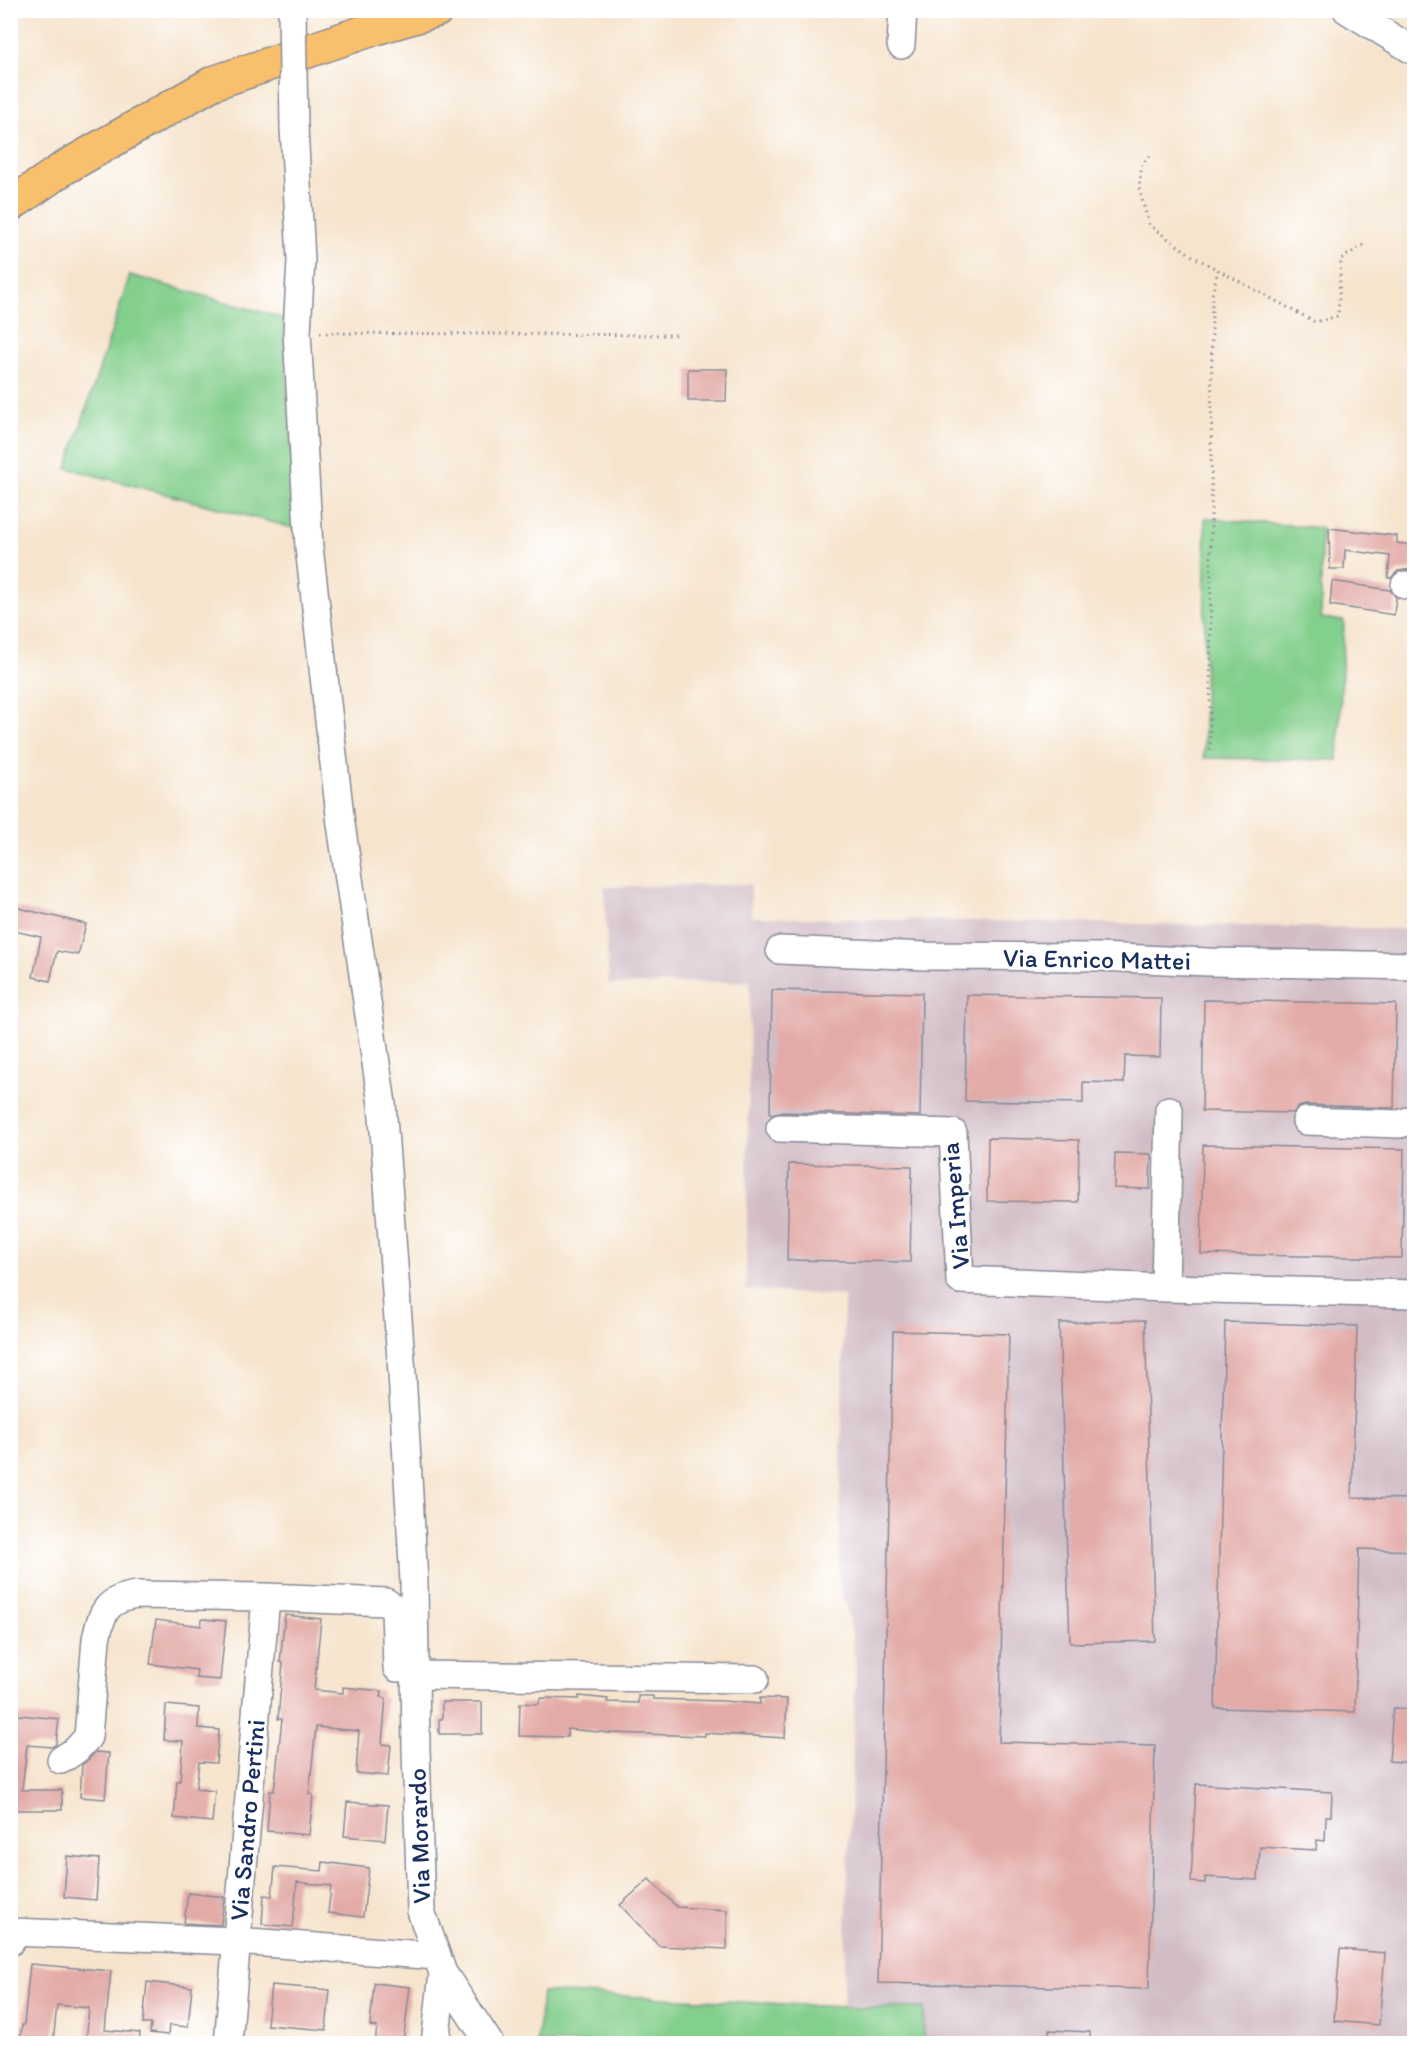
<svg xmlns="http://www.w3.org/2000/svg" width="1425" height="2054" font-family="Itim,sans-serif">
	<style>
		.industrial { fill: #d2bdc6 }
		.green { fill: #83cf8c; stroke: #4f7f75; stroke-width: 1.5 }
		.building { fill: #e3aba7 }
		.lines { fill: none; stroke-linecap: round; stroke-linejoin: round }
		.minor-casing { stroke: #888a96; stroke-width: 30 }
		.major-casing { stroke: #888a96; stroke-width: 36 }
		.path { stroke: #888a96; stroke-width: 3; stroke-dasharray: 1.5 4.5; stroke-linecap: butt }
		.minor { stroke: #fff; stroke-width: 27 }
		.major { stroke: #f8bf6c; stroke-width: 33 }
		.minor-bridge-casing { stroke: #888a96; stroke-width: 30; stroke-linecap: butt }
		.minor-bridge { stroke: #fff; stroke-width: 27 }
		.labels { text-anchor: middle; stroke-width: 4.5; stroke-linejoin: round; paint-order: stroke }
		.street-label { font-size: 26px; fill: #1b2f5e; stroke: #fff }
	</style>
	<rect width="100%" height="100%" fill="#fff"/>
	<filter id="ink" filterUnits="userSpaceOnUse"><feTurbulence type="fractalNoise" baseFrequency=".0167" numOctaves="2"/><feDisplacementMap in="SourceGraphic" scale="12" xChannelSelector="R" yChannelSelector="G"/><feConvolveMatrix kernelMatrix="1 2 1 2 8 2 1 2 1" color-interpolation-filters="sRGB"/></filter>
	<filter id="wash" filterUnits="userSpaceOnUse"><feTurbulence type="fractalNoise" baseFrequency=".008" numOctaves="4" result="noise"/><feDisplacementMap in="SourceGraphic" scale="24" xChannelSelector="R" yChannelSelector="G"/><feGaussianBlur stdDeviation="1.35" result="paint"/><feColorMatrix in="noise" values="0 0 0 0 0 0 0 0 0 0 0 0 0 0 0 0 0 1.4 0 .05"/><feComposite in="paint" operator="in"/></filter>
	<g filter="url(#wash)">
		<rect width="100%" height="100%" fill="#f6e4cd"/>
		<path class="industrial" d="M751,884V917L1414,929V2043H923L924,2008L843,2006L856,1667L850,1620L839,1583L844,1296L746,1290L750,981L609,985L604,887Z"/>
		<path class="green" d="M130,275L283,318L297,529L67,468Z
			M1205,518L1321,528V618L1344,621L1338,760L1204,758Z
			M542,1992L863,2008H924L923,2043H537Z"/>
		<g id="blocks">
			<path class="building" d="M688,369H727L726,401H688Z
				M1329,528L1397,536V543L1414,545L1412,569L1398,571L1391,578H1388L1390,556L1345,550L1344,569H1330Z
				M1332,581L1390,590L1396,597L1394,615L1330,605Z
				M10,906L86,924L78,955L57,951L50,981L33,977L41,937L10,930Z
				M772,990L922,993L920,1116L780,1112L770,1114Z
				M967,995L1161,998L1160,1057L1125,1056L1124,1083L1083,1082V1103L965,1101Z
				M1204,1000L1396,1004L1394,1108L1306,1105L1298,1107L1293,1113L1202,1111Z
				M988,1138L1079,1140L1078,1202L987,1201Z
				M1203,1145L1404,1149L1402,1258L1201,1254Z
				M1115,1153L1151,1154L1150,1189L1114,1188Z
				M789,1164L912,1166L910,1262L787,1260Z
				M1145,1320L1155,1641L1070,1643L1059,1323Z
				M1225,1322L1357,1326L1352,1498L1414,1499V1551L1359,1549L1355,1712L1215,1708Z
				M893,1331L1009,1334L999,1742L1155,1746L1149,1989L878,1983Z
				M285,1615L321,1619L314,1690L343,1693V1687L382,1691L381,1697L386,1698L382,1744L391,1745L388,1776L356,1773L359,1731L316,1727L309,1794L313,1795L309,1835L267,1831L270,1791H274L282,1719H278L283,1663L280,1662Z
				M202,1619L226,1621L220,1680L196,1678L197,1670L150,1664L156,1620L201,1626Z
				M579,1696L608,1699L607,1702L638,1703V1696H653V1699L723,1701L760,1704V1698L787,1699L785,1738L705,1733V1736L610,1733L567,1729V1737L519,1736L520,1703L539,1704L540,1698L579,1699Z
				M442,1702H482V1734H439V1719H442Z
				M166,1705L199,1708L198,1728L219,1730L216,1763L199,1762L196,1789L215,1791L212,1822L174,1818L177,1781H180L183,1741L164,1740Z
				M1393,1708L1414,1709V1763L1389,1761Z
				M10,1714L59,1719L56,1744L52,1747L27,1745L22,1790H62V1810H10Z
				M96,1752L109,1753L105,1799L80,1797L82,1765Z
				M1196,1784L1332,1792L1331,1816H1326L1325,1841L1317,1840L1316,1850L1260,1847L1258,1880L1205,1877V1883L1191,1882Z
				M347,1802L388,1805L385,1840L344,1836Z
				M67,1856L99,1859L96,1900L64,1897Z
				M323,1862L369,1868L363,1917L328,1913L331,1886L297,1882L293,1927L262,1924L264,1895L272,1896L275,1867L322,1871Z
				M649,1879L677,1907L727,1910V1949L659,1946L620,1905Z
				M188,1893L224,1897L221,1925L184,1923Z
				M1340,1949L1385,1953L1379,2025L1334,2021Z
				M30,1964L111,1971L105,2030L140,2033L139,2043H86L89,2008L57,2005L53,2043H20L22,2025H24Z
				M147,1982L192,1987L188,2027L169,2025L168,2035L150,2033L151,2024H143Z
				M374,1983L410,1987L403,2043H375L377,2027L370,2026Z
				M271,1985L330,1990L326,2030L267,2025Z
				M1049,2030L1090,2032V2043H1048Z"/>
		</g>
	</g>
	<g filter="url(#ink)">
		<use href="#blocks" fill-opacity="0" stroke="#888a96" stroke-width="1.5"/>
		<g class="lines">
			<defs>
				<path id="minor" d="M1347,10L1414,51
					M901,45L903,10
					M294,127L301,260L297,332L309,547L341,824L382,1104L402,1373L414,1582L416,1749L421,1911L443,1973L490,2044
					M1405,585H1414
					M780,950L927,956L1098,957L1209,962L1414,966
					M1306,1121L1400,1124L1414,1119
					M780,1128L953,1133L960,1280L1168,1288L1414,1294
					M1165,1288L1169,1110
					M415,1675L755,1679
					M61,1760L76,1750L88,1737L96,1639C102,1611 107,1599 137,1595L266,1597L386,1602L395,1609L397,1668
					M10,1942L12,1932L236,1941L437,1956
					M228,2044L266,1597
					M435,2044L443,1973"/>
				<path id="major" d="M10,205L64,168L213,83L376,28L437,10"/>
			</defs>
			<use href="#minor" class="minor-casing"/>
			<use href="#major" class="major-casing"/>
			<path class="path" d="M1150,156L1142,164L1139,188L1149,225L1194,257L1315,322L1338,316L1341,259L1365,244
				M320,333L680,335
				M1210,750L1212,295L1218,270"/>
			<use href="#minor" class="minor"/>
			<use href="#major" class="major"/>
			<defs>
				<path id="minor-bridge" d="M292,10L294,127"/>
			</defs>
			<use href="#minor-bridge" class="minor-bridge-casing"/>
			<use href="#minor-bridge" class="minor-bridge"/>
		</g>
	</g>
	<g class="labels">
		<g class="street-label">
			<text transform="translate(1097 959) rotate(1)" y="9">Via Enrico Mattei</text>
			<text transform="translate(955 1206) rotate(-95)" y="9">Via Imperia</text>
			<text transform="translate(247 1820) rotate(-85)" y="9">Via Sandro Pertini</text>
			<text transform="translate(419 1836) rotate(-92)" y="9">Via Morardo</text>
		</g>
	</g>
	<rect width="1425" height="2054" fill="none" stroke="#fff" stroke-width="36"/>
</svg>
